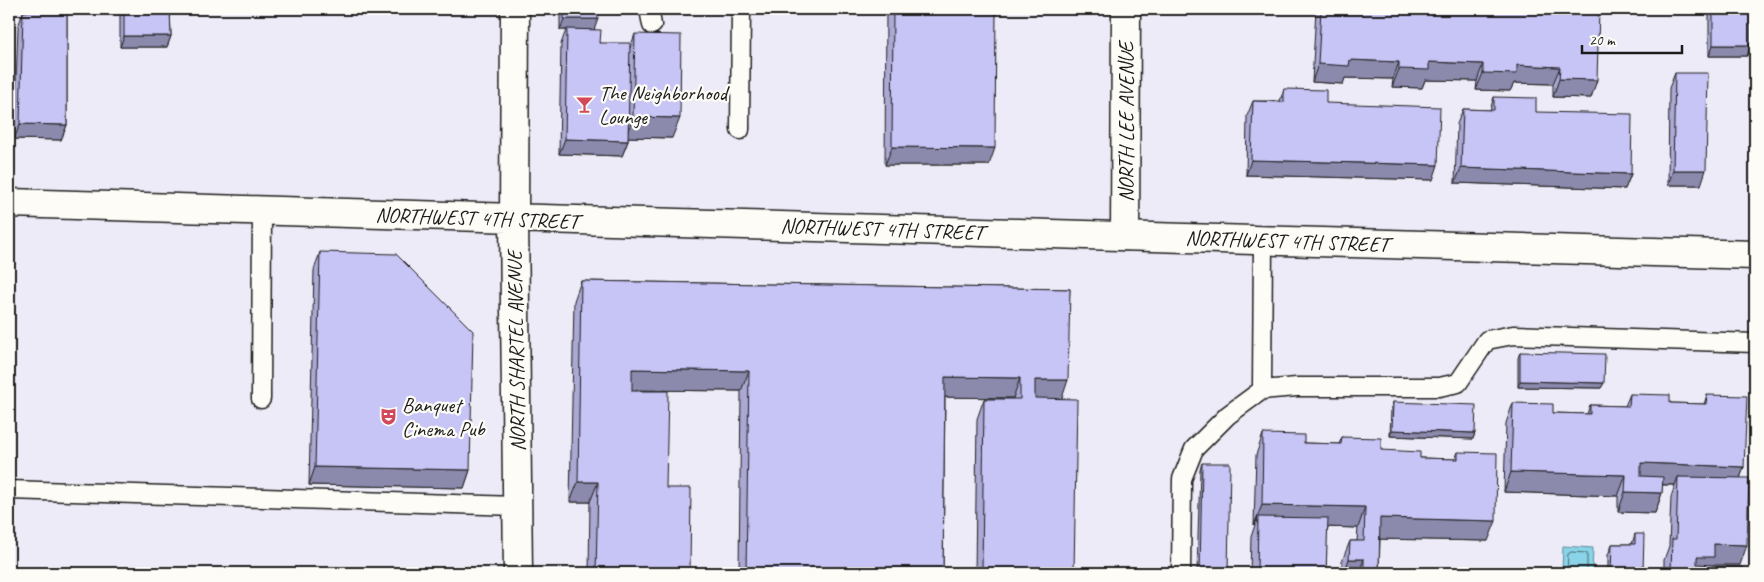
<svg xmlns="http://www.w3.org/2000/svg" width="1764" height="582" font-family="Caveat,sans-serif">
	<style>
		.water { fill: #89d4e9; stroke: #5d8a97 }
		.lines { fill: none; stroke-linecap: round; stroke-linejoin: round }
		.shore { stroke: #48666e; stroke-width: 1 }
		.service-casing { stroke: #1c1c1c; stroke-width: 21 }
		.minor-casing { stroke: #1c1c1c; stroke-width: 31 }
		.secondary-casing { stroke: #1c1c1c; stroke-width: 31 }
		.service { stroke: #fdfcf7; stroke-width: 18 }
		.minor { stroke: #fdfcf7; stroke-width: 28 }
		.secondary { stroke: #fdfcf7; stroke-width: 28 }
		.wall { fill: #aba9d4; stroke: #1c1c1c }
		.shaded-wall { fill: #8b89ac; stroke: #1c1c1c }
		.building { fill: #c7c4f6; stroke: #1c1c1c }
		.labels { text-anchor: middle; stroke-width: 4.5; stroke-linejoin: round; paint-order: stroke }
		.poi-label { font-size: 21px; fill: #1c1c1c; stroke: #fdfcf7; text-anchor: start }
		.street-label { font-size: 21px; fill: #1c1c1c; stroke: #fdfcf7 }
	</style>
	<rect width="100%" height="100%" fill="#edebf7"/>
	<filter id="ink" filterUnits="userSpaceOnUse"><feTurbulence type="fractalNoise" baseFrequency=".02" numOctaves="2"/><feDisplacementMap in="SourceGraphic" scale="10" xChannelSelector="R" yChannelSelector="G"/><feConvolveMatrix kernelMatrix="1 2 1 2 8 2 1 2 1" color-interpolation-filters="sRGB"/></filter>
	<g filter="url(#ink)">
		<path class="water" d="M1563,546L1593,548L1592,573H1562Z"/>
		<g class="lines">
			<path class="shore" d="M1567,573L1568,554L1571,552L1587,553V573"/>
			<defs>
				<path id="service" d="M649,9L652,25
					M740,130L741,9
					M1262,390L1297,387H1439L1458,383L1487,340L1513,335L1755,343
					M261,399L262,211
					M9,490L518,506
					M1181,573L1182,479L1194,449L1228,415L1262,390L1263,240"/>
				<path id="minor" d="M1125,236L1126,9"/>
				<path id="secondary" d="M515,9L514,219L518,573
					M9,203L1755,255"/>
			</defs>
			<use href="#service" class="service-casing"/>
			<use href="#minor" class="minor-casing"/>
			<use href="#secondary" class="secondary-casing"/>
			<use href="#service" class="service"/>
			<use href="#minor" class="minor"/>
			<use href="#secondary" class="secondary"/>
		</g>
		<path class="wall" d="M29,9H67V125L61,140L14,139L18,27L23,12H29Z
			M120,9H170L171,36L167,47H120Z
			M560,9H598L594,30L600,43L630,48L635,34L672,138L628,137V141L622,156L559,154L561,44L566,30H560Z
			M886,9H996L989,165H885Z
			M1316,9H1599L1591,98L1553,97V84L1514,83L1510,91L1476,90L1477,81L1425,80L1422,88L1392,87L1393,79L1345,78L1343,84L1312,82Z
			M1709,9H1755L1751,15L1747,56H1709Z
			M1675,73L1701,185H1668L1669,88Z
			M1284,89L1326,103L1433,180L1246,175L1247,116L1253,101H1280Z
			M1494,97L1536,112L1631,174L1625,189L1455,183L1457,124L1463,109L1490,110Z
			M320,252L470,470L464,488L309,485L314,270Z
			M581,281L1070,289L1062,398L1074,573H975L977,419L984,399H1013V398L945,397L943,573H739L741,391L632,390L666,488L690,573H589L590,502H570L574,301Z
			M1520,352L1604,383L1601,388L1518,387V358Z
			M1630,394L1670,403L1704,404L1707,395L1744,467L1740,478V565H1713L1714,570L1715,567L1742,573H1664V560L1669,546L1671,497L1675,485H1662V493L1655,513L1618,512V496L1504,492L1506,423L1513,403L1553,413L1587,414L1590,405L1625,406Z
			M1393,402L1475,433L1473,439L1390,436L1391,408Z
			M1263,434L1304,443L1339,444L1342,437L1381,450L1420,458L1455,459L1458,452L1488,541L1380,539L1379,573H1342V561L1350,541H1357L1358,528L1327,527L1326,573H1250L1251,537L1255,525H1254L1256,455Z
			M1202,463L1228,573H1197L1200,469Z
			M1635,534L1643,573H1608V555L1612,544H1632Z"/>
		<path class="shaded-wall" d="M1749,9H1755V15H1747Z
			M564,19H598L594,30H560Z
			M124,36H171L167,47H120Z
			M1713,45H1751L1747,56H1709Z
			M1350,60L1399,62L1393,79L1345,78L1343,84L1312,82L1318,64Z
			M1429,62L1483,64L1477,81L1425,80L1422,88L1392,87L1399,69Z
			M1517,65L1560,67L1553,84L1514,83L1510,91L1476,90L1483,73Z
			M1559,79L1597,80L1591,98L1553,97Z
			M633,117L680,118L672,138L626,137Z
			M20,124L67,125L61,140L14,139Z
			M565,139L628,141L622,156L559,154Z
			M892,147L995,148L989,165H885Z
			M1251,160L1438,165L1433,180L1246,175Z
			M1461,168L1631,174L1625,189L1455,183Z
			M1673,170H1706L1701,185H1668Z
			M632,369L749,371L741,391L625,390Z
			M945,377L1020,378L1013,398L937,397Z
			M1035,380H1068L1061,401L1028,400Z
			M1520,381L1604,383L1601,388L1518,387Z
			M1392,430L1475,433L1473,439L1390,436Z
			M1641,463L1744,467L1737,487L1678,477L1675,485L1633,484Z
			M315,467L470,470L464,488L309,485Z
			M1511,472L1626,475L1618,496L1504,492Z
			M578,482H598L590,502H570Z
			M1625,492L1662,493L1655,513L1618,512Z
			M1262,505L1365,507L1358,528L1258,525V517L1255,525H1254Z
			M1380,518L1496,521L1488,541L1373,539Z
			M1714,544L1747,545L1740,565H1711L1691,573L1697,557Z
			M1349,559H1364L1359,573H1344Z"/>
		<path class="building" d="M34,9H67V125L20,124L23,12L34,11Z
			M124,9H170L171,36H124Z
			M564,9H598V19H564Z
			M893,9H996L995,148L892,147Z
			M1321,9H1599L1597,80L1559,79L1560,67L1517,65V74L1483,73V64L1429,62V70L1399,69V62L1350,60L1349,66L1318,64Z
			M1713,9H1751V45H1713Z
			M567,29L601,30L600,43H630L628,141L565,139Z
			M635,34L681,35L680,118L633,117Z
			M1675,73H1708L1706,170H1673Z
			M1284,89L1326,90V103L1440,107L1438,165L1251,160L1253,101L1284,102Z
			M1494,97L1536,98V112L1632,114L1631,174L1461,168L1463,109L1494,110Z
			M320,252L396,254L473,331L470,470L315,467Z
			M581,281L1070,289L1068,380H1035V398L1077,399L1074,573H982L984,399H1020V378L945,377L943,573H746L749,371L632,369V391H668L666,488H691L690,573H596L598,482H578Z
			M1520,352L1605,354L1604,383L1520,381Z
			M1630,394L1670,395V403L1706,404L1707,395L1747,396L1744,467L1641,463V476L1663,477L1662,493L1625,492L1626,475L1511,472L1513,403L1553,404V413L1590,414V405L1629,406Z
			M1393,402L1476,405L1475,433L1392,430Z
			M1263,434L1304,435V443L1341,444L1342,437L1381,438V450L1420,452V458L1458,459V452L1497,453L1496,521L1380,518L1379,573H1364V559H1349L1350,541H1364L1365,507L1262,505Z
			M1202,463H1230L1228,573H1200Z
			M1678,477L1749,478L1747,545L1714,544V557H1697V564L1714,565V573H1671L1672,539H1676Z
			M1258,517L1328,518L1326,573H1257Z
			M1635,534H1644L1643,573H1611L1612,544H1635Z
			M1715,567H1742V573H1715Z"/>
	</g>
	<defs>
		<symbol id="bar-bare" viewBox="-9 -9 18 18"><path d="M-6-5H6L.8 .8V4.5H3.5V6h-7V4.5H-.8V.8Z" fill="#d1495b" stroke="#fdfcf7" stroke-width="2.5" paint-order="stroke"/></symbol>
		<symbol id="theatre-bare" viewBox="-9 -9 18 18"><path d="M-5-5.5Q0-4 5-5.5V0Q5 5 0 6Q-5 5-5 0ZM-3.3-2.5H-1v1.5H-3.3ZM1-2.5H3.3v1.5H1ZM-2.8 1Q0 5.5 2.8 1Z" fill="#d1495b" stroke="#fdfcf7" stroke-width="2.5" paint-order="stroke"/></symbol>
	</defs>
	<g fill-rule="evenodd">
		<use href="#bar-bare" x="572" y="92" width="25" height="25"/>
		<use href="#theatre-bare" x="376" y="404" width="25" height="25"/>
	</g>
	<g class="labels">
		<g class="poi-label">
			<text x="599" y="100">The Neighborhood<tspan x="599" dy="24">Lounge</tspan></text>
			<text x="402" y="412">Banquet<tspan x="402" dy="24">Cinema Pub</tspan></text>
		</g>
		<g class="street-label">
			<text transform="translate(1126 122) rotate(-90)" y="7">NORTH LEE AVENUE</text>
			<text transform="translate(477 218) rotate(2)" y="7">NORTHWEST 4TH STREET</text>
			<text transform="translate(882 229) rotate(2)" y="7">NORTHWEST 4TH STREET</text>
			<text transform="translate(1287 241) rotate(2)" y="7">NORTHWEST 4TH STREET</text>
			<text transform="translate(516 351) rotate(-91)" y="7">NORTH SHARTEL AVENUE</text>
		</g>
	</g>
	<rect width="1764" height="582" fill="none" stroke="#fdfcf7" stroke-width="30"/>
	<rect x="15" y="15" width="1734" height="552" fill="none" stroke="#1c1c1c" stroke-width="2" filter="url(#ink)"/>
	<path d="M1582 45v8h100v-8" fill="none" stroke="#1c1c1c" stroke-width="2.5"/>
	<text x="1589" y="45" font-size="15" fill="#1c1c1c" stroke="#fdfcf7" stroke-width="4" paint-order="stroke">20 m</text>
</svg>
